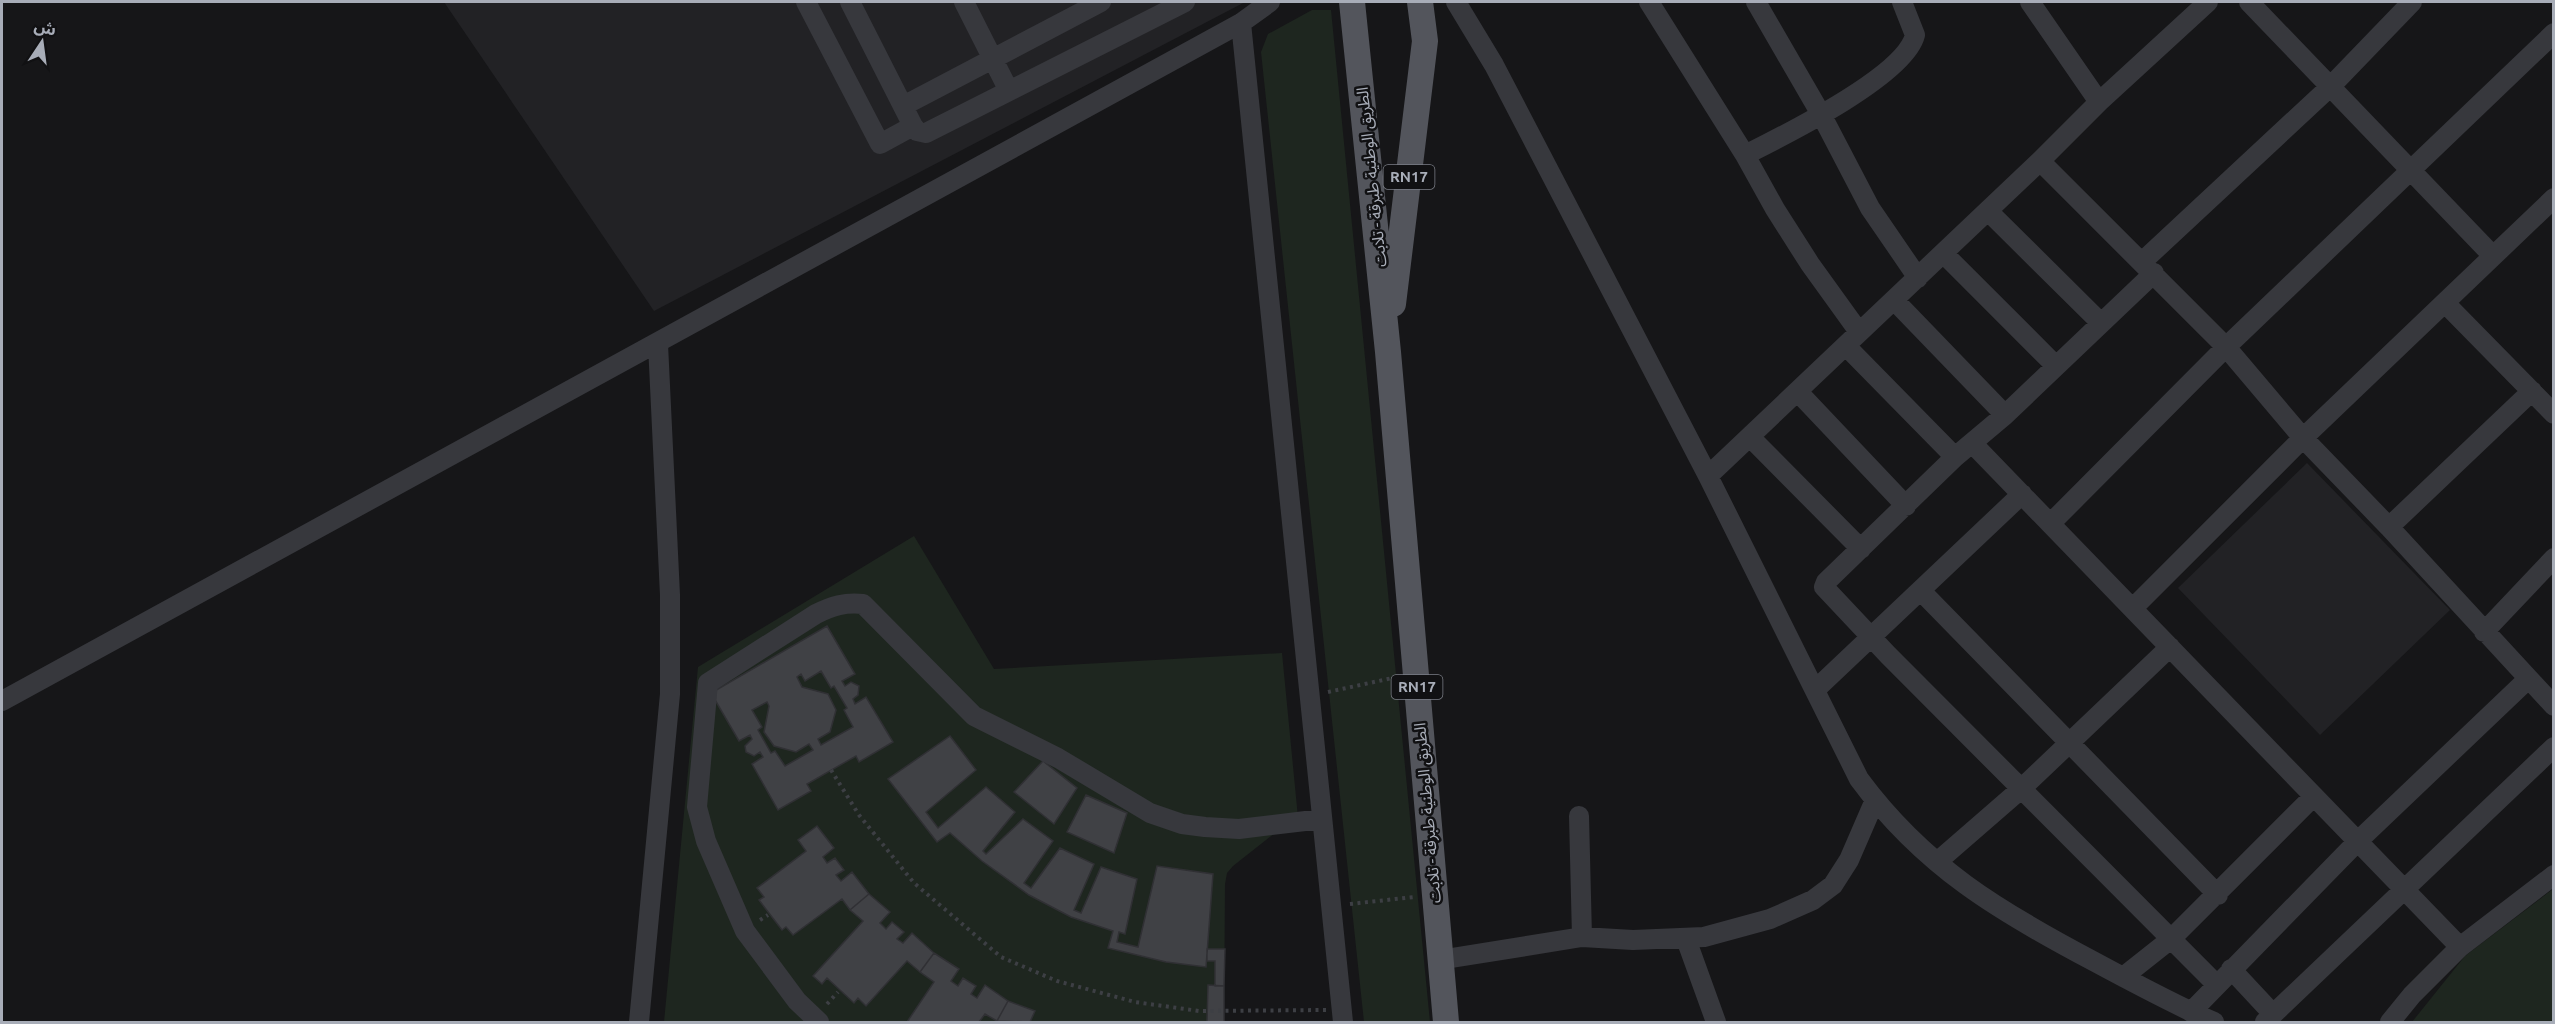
<svg xmlns="http://www.w3.org/2000/svg" width="2555" height="1024" font-family="Ubuntu,'Noto Sans Arabic',sans-serif">
	<style>
		.built { fill: #222225 }
		.green { fill: #1e261f }
		.building { fill: #404145; stroke: #303034; stroke-width: 1.5; fill-rule: evenodd }
		.lines { fill: none; stroke-linecap: round; stroke-linejoin: round }
		.path { stroke: #3d3f44; stroke-width: 4; stroke-dasharray: 3 4.5; stroke-linecap: butt }
		.minor { stroke: #37383d; stroke-width: 20 }
		.major { stroke: #53555c; stroke-width: 26 }
		.labels { text-anchor: middle; stroke-width: 5; stroke-linejoin: round; paint-order: stroke }
		.shield { fill: #111113; stroke: #7b7e86; stroke-width: 1.5 }
		.shield-label { font-size: 15px; font-weight: bold; fill: #a8adb8 }
		.street-label { font-size: 16px; fill: #a8adb8; stroke: #111113 }
	</style>
	<rect width="100%" height="100%" fill="#161618"/>
	<path class="built" d="M444,2H1245L654,311Z
		M2307,463L2450,610L2320,735L2178,588Z"/>
	<path class="green" d="M1312,10H1331L1430,1022H1364L1261,52L1268,34Z
		M914,536L994,669L1282,653L1299,828L1275,833L1233,866L1227,873L1225,884L1224,1022H664L698,667Z
		M2553,889V1022H2412L2465,956Z"/>
	<path class="building" d="M827,626L855,674L842,681L845,686L851,682L859,686L858,695L853,699L855,704L866,697L893,742L859,762L856,756L807,784L811,791L778,810L752,764L763,757L760,752L754,756L746,752L745,746L752,739L750,735L739,741L711,693ZM821,671L831,688L834,686L847,708L844,710L853,727L821,745L818,739L830,732L836,710L828,694L802,687L797,677L801,674L805,681ZM767,702L769,706L764,732L774,746L796,752L809,744L813,750L785,766L775,751L771,753L758,730L762,727L752,710Z
		M950,736L976,770L926,812L938,828L986,787L1015,812L983,851L986,854L1023,819L1053,841L1024,883L1031,888L1060,848L1094,864L1074,910L1081,913L1101,867L1137,879L1125,934L1119,932L1117,942L1138,947L1157,866L1213,874L1206,967L1166,962L1108,948L1113,931L1071,917L1029,895L982,861L950,833L937,842L888,779Z
		M1043,761L1077,788L1054,824L1014,792Z
		M1086,795L1127,813L1114,853L1067,832Z
		M817,826L834,848L823,857L827,863L835,858L844,870L836,875L841,881L852,872L869,894L850,910L842,899L793,935L786,927L782,930L759,900L764,897L757,888L806,851L798,840Z
		M869,894L890,912L880,923L886,929L892,922L904,932L897,939L903,943L912,933L934,953L920,972L907,961L866,1006L858,998L854,1003L827,978L822,984L813,976L863,921L850,910Z
		M1207,949H1225L1224,986H1215V961H1207Z
		M934,953L959,969L951,981L958,986L963,978L976,986L971,994L977,998L985,985L1008,1001L997,1021L985,1014L979,1022H907L934,982L920,972Z
		M1208,985L1224,986V1022H1207Z
		M1008,1001L1035,1011L1030,1022L997,1021Z"/>
	<g class="lines">
		<path class="path" d="M1328,692L1397,677
			M831,770L859,815L914,883L1001,957L1057,981L1135,1002L1199,1011L1326,1010
			M1350,904L1414,897
			M760,920L768,915
			M827,1004L838,992"/>
		<path class="minor" d="M806,2L880,144L913,126
			M850,2L913,126L917,131L926,133L1185,2
			M964,2L1009,91
			M1456,2L1494,65L1708,476L1859,779C1924,867 2000,912 2095,962C2134,983 2173,1004 2214,1022
			M1649,2L1745,155L1775,209L1810,264L1859,332
			M1756,2L1822,116L1870,208L1918,278
			M2030,2L2099,102
			M2249,2L2493,256
			M1241,23L1343,1022
			M903,106L1101,2
			M1745,155C1783,136 1905,76 1915,35L1902,2
			M2040,161L2226,347L2303,438L2389,527L2554,706
			M1988,211L2100,322
			M1943,253L2056,366
			M2143,261L2331,86L2412,2
			M2154,273L2005,415L1955,457L1826,582L1824,587L1888,655L2216,984
			M1894,300L2005,415
			M2445,303L2554,414
			M1846,346L1955,457
			M1798,392L1906,506
			M1750,437L1861,549
			M1973,444L2460,947
			M1708,476L2040,161L2099,102L2208,2
			M2051,523L2226,347L2554,33
			M2389,527L2532,391
			M1921,591L2218,895
			M2133,608L2303,438L2554,198
			M2484,632L2554,558
			M1815,690L2022,494
			M2,701L1241,23L1270,2
			M1579,816L1582,937
			M1937,862L2021,789L2170,647
			M1686,939L1716,1022
			M1439,960L1582,937L1633,940L1704,937L1770,919L1813,900L1833,885L1849,860L1875,800
			M2231,969L2273,1014
			M2123,977L2171,939L2314,796
			M2191,1012L2358,841L2528,679
			M639,1022L670,694V595L658,344
			M819,1022L797,1001L745,931L706,841L697,807L708,683L816,614C832,606 845,602 863,604L974,716L1058,758L1150,813L1182,824L1205,827L1239,829L1322,819
			M2265,1022L2554,747
			M2390,1022L2412,995L2460,947L2554,875"/>
		<path class="major" d="M1352,2L1388,352L1446,1022
			M1393,304L1425,41L1420,2"/>
	</g>
	<g class="labels">
		<g class="shield">
			<rect x="1383.5" y="165" width="51" height="24" rx="4.5"/>
			<rect x="1391.5" y="675" width="51" height="24" rx="4.5"/>
		</g>
		<g class="shield-label">
			<text x="1409" y="182">RN17</text>
			<text x="1417" y="692">RN17</text>
		</g>
		<g class="street-label">
			<text transform="translate(1371 177) rotate(-96)" y="6">الطريق الوطنية طبرقة - تلابت</text>
			<text transform="translate(1427 813) rotate(-95)" y="6">الطريق الوطنية طبرقة - تلابت</text>
		</g>
	</g>
	<rect width="2555" height="1024" fill="none" stroke="#a8adb8" stroke-width="6"/>
	<g transform="translate(42 42) rotate(13)" stroke="#111113" stroke-width="4.5" paint-order="stroke">
	<path d="M0-4.5L10 22L0 15L-10 22Z" fill="#a8adb8"/>
	<text y="-9" font-size="16" font-weight="bold" text-anchor="middle" fill="#a8adb8">ش</text>
	</g>
</svg>
